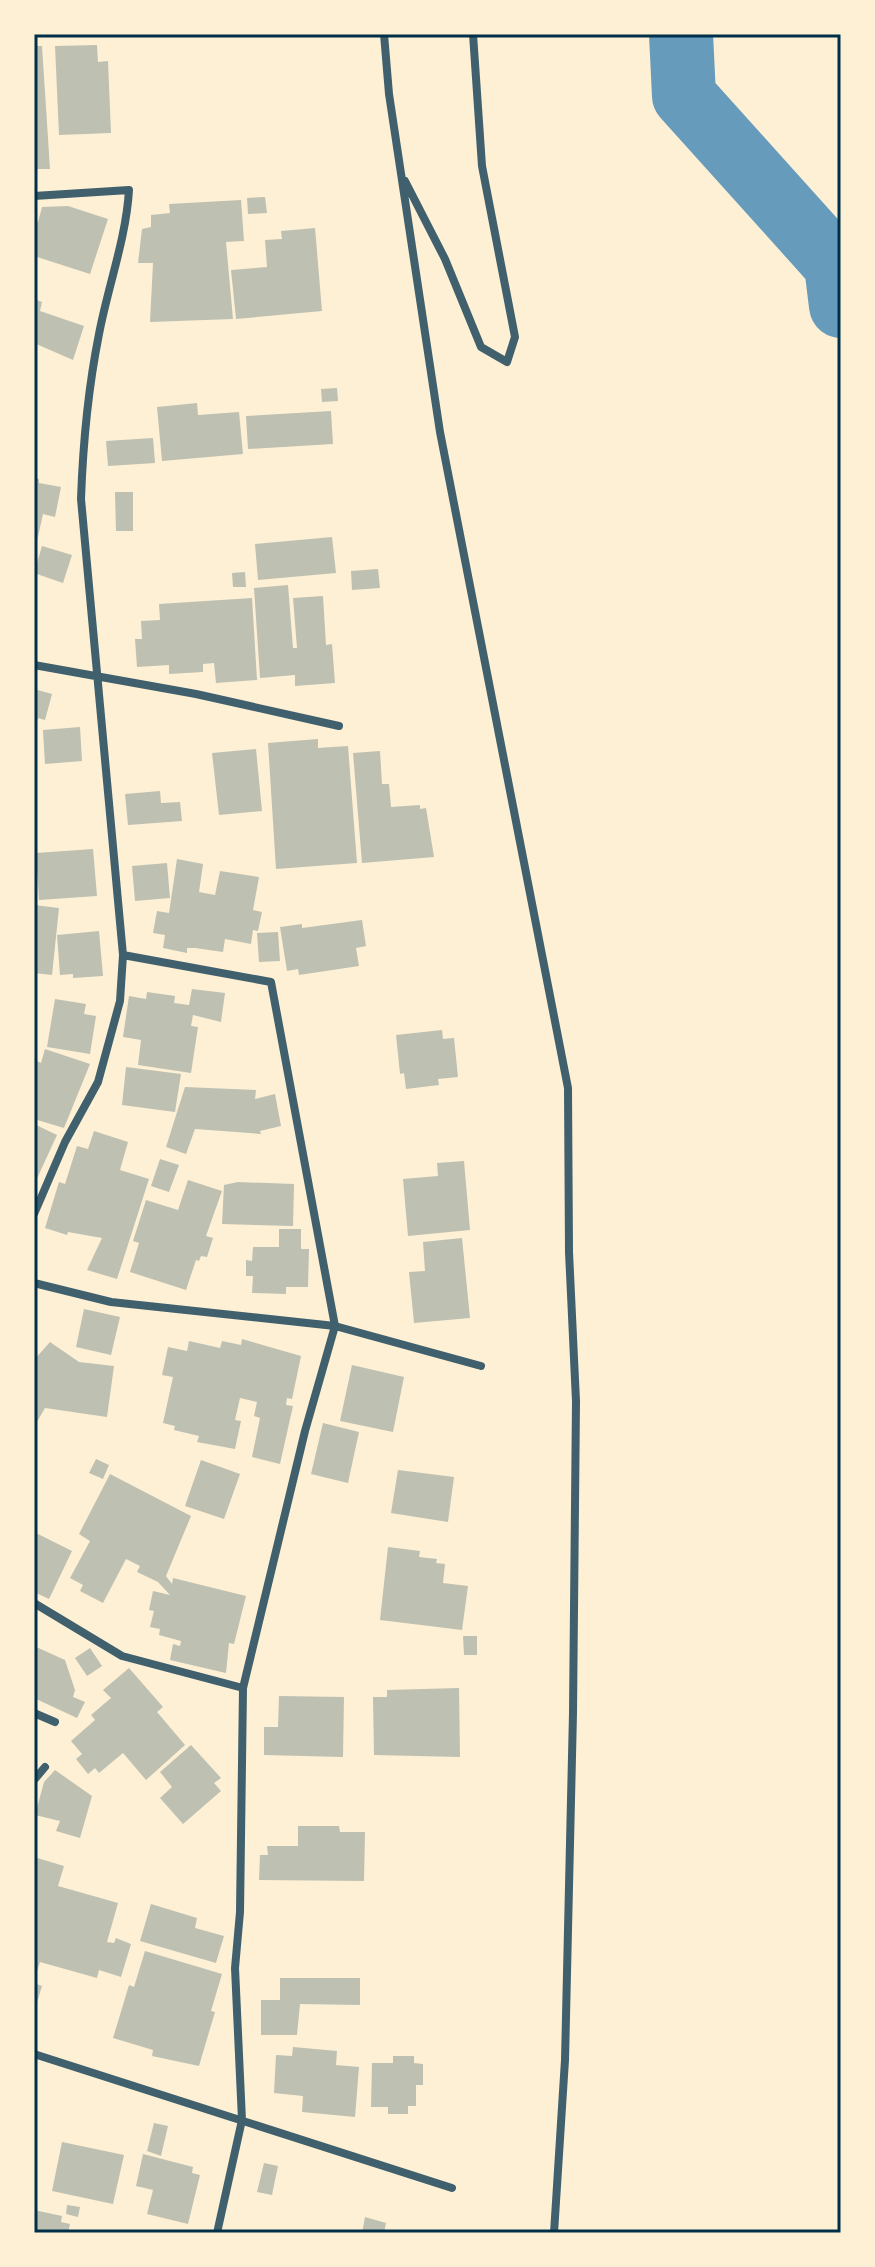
<svg xmlns="http://www.w3.org/2000/svg" width="875" height="2267" font-family="'Source Serif 4',serif">
	<style>
		.lines { fill: none; stroke-linecap: round; stroke-linejoin: round }
		.river { stroke: #669bbc; stroke-width: 64 }
		.building { fill: #bec0b2 }
		.minor { stroke: #3f606c; stroke-width: 8 }
		.neatline { fill: none; stroke: #003049; stroke-width: 3 }
	</style>
	<rect width="100%" height="100%" fill="#fdf0d5"/>
	<g class="lines">
		<path class="river" d="M681,34L684,96L836,265L841,306"/>
	</g>
	<path class="building" d="M97,45L98,62L108,61L111,133L59,135L55,46Z
		M34,46H42L50,169H34Z
		M265,197L267,213L248,214L247,198Z
		M241,200L244,241L226,242L233,319L150,322L153,263H138L142,229L151,227V215L170,213L169,204Z
		M68,206L108,219L90,274L34,256V220L38,222L42,207Z
		M315,228L322,311L236,319L231,270L267,267L265,240L282,239L281,231Z
		M34,299L42,302L40,311L84,326L73,360L34,343Z
		M337,388L338,401L322,402L321,389Z
		M197,403L198,415L239,412L243,454L162,461L157,407Z
		M331,411L333,444L248,449L246,416Z
		M153,438L155,463L108,466L106,441Z
		M34,478L39,479V483L61,487L55,517L43,514L35,550Z
		M115,492H133V531H116Z
		M332,537L336,573L258,580L255,544Z
		M42,546L72,555L63,583L34,573Z
		M378,569L380,588L352,590L351,571Z
		M245,572L246,587H233L232,573Z
		M288,585L293,648H297L293,598L323,596L326,645L332,644L335,683L295,686V675L260,678L254,588Z
		M252,598L257,680L216,683L214,663L203,664V672L169,674V665L137,667L135,639H142L141,621L160,620L159,604Z
		M34,689L52,694L45,720L38,718L35,732Z
		M80,727L82,761L45,764L43,730Z
		M318,739V748L348,746L357,863L276,869L268,743Z
		M256,749L262,811L219,815L212,753Z
		M380,751L382,784H389L391,807L420,805V809L426,808L434,857L362,863L353,753Z
		M160,791L161,803L180,802L182,821L128,825L125,794Z
		M93,849L97,896L39,900L36,853Z
		M177,859L203,864L199,892L215,895L220,871L259,877L253,910L262,912L258,931L253,930L251,944L225,939L223,952L195,948H187V953L163,948L165,935L153,933L157,911L169,913Z
		M167,863L170,898L135,901L132,866Z
		M34,905L59,908L52,975L34,973Z
		M362,920L366,946L356,948L359,966L299,975L298,969L287,971L280,927L302,924V928Z
		M99,931L103,976L73,978V974L60,975L57,935Z
		M278,932L280,961L259,962L257,933Z
		M192,989L225,993L221,1022L193,1015L191,1026L198,1027L191,1073L138,1065L141,1040L123,1037L129,996L146,999L147,992L175,996L174,1003L189,1005Z
		M55,999L86,1004L84,1014L96,1016L90,1054L47,1047Z
		M442,1030L443,1039L454,1038L458,1077L438,1079L439,1085L406,1089L404,1073L400,1074L396,1035Z
		M45,1049L90,1064L64,1128L34,1119V1069L37,1061L41,1063Z
		M126,1067L181,1074L175,1112L122,1105Z
		M185,1087L256,1090L255,1099L275,1094L281,1126L260,1131L261,1134L195,1129L186,1154L166,1147Z
		M34,1124L57,1135L34,1185Z
		M94,1131L128,1142L120,1170L149,1179L117,1279L87,1270L102,1238L68,1232L67,1235L45,1228L59,1182L65,1184L77,1146L88,1149Z
		M160,1159L179,1165L169,1192L151,1186Z
		M464,1161L470,1230L408,1236L403,1179L438,1176L437,1163Z
		M188,1180L222,1191L206,1236L213,1238L207,1257L201,1256L199,1261L196,1260L186,1290L130,1272L139,1243L133,1241L146,1200L178,1210Z
		M238,1182L294,1184L293,1226L222,1224L224,1185Z
		M279,1229H301V1249H309L308,1287H286V1294L252,1293L253,1276H246V1260L252,1261L253,1247H279Z
		M462,1238L470,1318L414,1323L409,1272L425,1271L423,1242Z
		M84,1309L120,1317L111,1355L76,1347Z
		M242,1339L301,1356L292,1399L287,1398L286,1405L293,1406L280,1464L252,1457L260,1418L254,1416L257,1402L240,1398L235,1420L241,1421L235,1449L197,1442L199,1436L174,1430L175,1426L163,1423L173,1377L162,1375L168,1347L187,1351L189,1341L220,1348L222,1341L241,1345Z
		M50,1342L79,1362L114,1366L107,1417L45,1408L34,1427V1360Z
		M352,1365L404,1377L393,1432L340,1421Z
		M323,1423L359,1432L348,1483L311,1474Z
		M96,1459L109,1465L103,1479L89,1473Z
		M201,1460L240,1474L224,1519L185,1506Z
		M398,1470L454,1477L448,1522L391,1513Z
		M110,1474L191,1516L166,1576L172,1584L173,1578L246,1596L234,1644L229,1643L226,1673L170,1660L173,1644L180,1646L181,1641L159,1635L160,1629L150,1627L154,1611L149,1610L153,1591L170,1595L158,1582L137,1572L140,1566L126,1559L103,1603L80,1591L83,1585L70,1578L90,1541L79,1534Z
		M34,1532L72,1551L49,1599L34,1592Z
		M388,1547L420,1551L419,1557L437,1559L436,1563L445,1564L443,1583L468,1586L462,1630L380,1620Z
		M463,1636H477V1655H464Z
		M34,1646L65,1660L75,1690L73,1697L85,1702L77,1718L34,1698Z
		M90,1648L102,1666L87,1676L75,1658Z
		M129,1668L163,1707L157,1712L185,1745L146,1780L123,1753L99,1773L95,1768L88,1774L76,1759L82,1754L71,1741L95,1720L91,1715L111,1698L103,1690Z
		M459,1688L460,1757L374,1755L373,1697H387V1690Z
		M279,1696L344,1697L343,1757L264,1755V1727H278Z
		M191,1745L221,1778L214,1783L221,1791L183,1824L160,1798L172,1787L160,1772Z
		M55,1770L92,1796L80,1838L56,1831L60,1821L35,1815L44,1782Z
		M298,1826H339L340,1832H365L364,1881L259,1880L260,1855H268L267,1846H298Z
		M34,1857L64,1866L58,1886L118,1903L107,1942L114,1943L116,1938L131,1944L121,1977L99,1970L97,1978L40,1962L34,1980Z
		M151,1904L197,1918L195,1928L224,1936L216,1963L140,1941Z
		M145,1951L222,1974L211,2011L215,2012L199,2066L152,2056L153,2050L113,2038L129,1985L134,1987Z
		M280,1978H360V2005L300,2004L297,2035H261V2000H280Z
		M34,1983L42,1986L35,2009H34Z
		M293,2047L337,2051L336,2065L359,2067L355,2117L302,2112L303,2096L274,2093L276,2055L292,2056Z
		M393,2056H414V2063L423,2064V2085H416V2106H408V2114H388V2107H371L372,2063H393Z
		M154,2123L168,2126L161,2156L147,2151Z
		M62,2142L124,2155L113,2204L52,2191Z
		M143,2154L193,2167L192,2173L200,2175L188,2224L147,2214L153,2190L136,2186Z
		M264,2163L278,2166L272,2195L257,2192Z
		M67,2205L80,2207L78,2217L66,2214Z
		M34,2210L62,2216L61,2222L70,2224L68,2233H34Z
		M365,2217L386,2223L384,2233H362Z"/>
	<g class="lines">
		<path class="minor" d="M384,34L389,94L440,432L568,1088L569,1252L576,1401L573,1713L565,2060L554,2233
			M405,181L445,259L481,347L507,362L515,337L482,166L473,34
			M34,196L129,190C126,239 108,286 99,334C88,389 83,443 81,499L123,955L120,1001L98,1082L65,1142L34,1214
			M34,665L196,694L339,726
			M123,955L271,982L335,1326L305,1431L243,1688L240,1912L235,1968L242,2120L217,2233
			M34,1283L111,1302L335,1326L481,1366
			M34,1603L122,1656L243,1688
			M34,1713L55,1722
			M34,1780L45,1767
			M34,2054L452,2188"/>
	</g>
	<rect width="875" height="2267" fill="none" stroke="#fdf0d5" stroke-width="72"/>
	<rect x="36" y="36" width="803" height="2195" class="neatline"/>
</svg>
